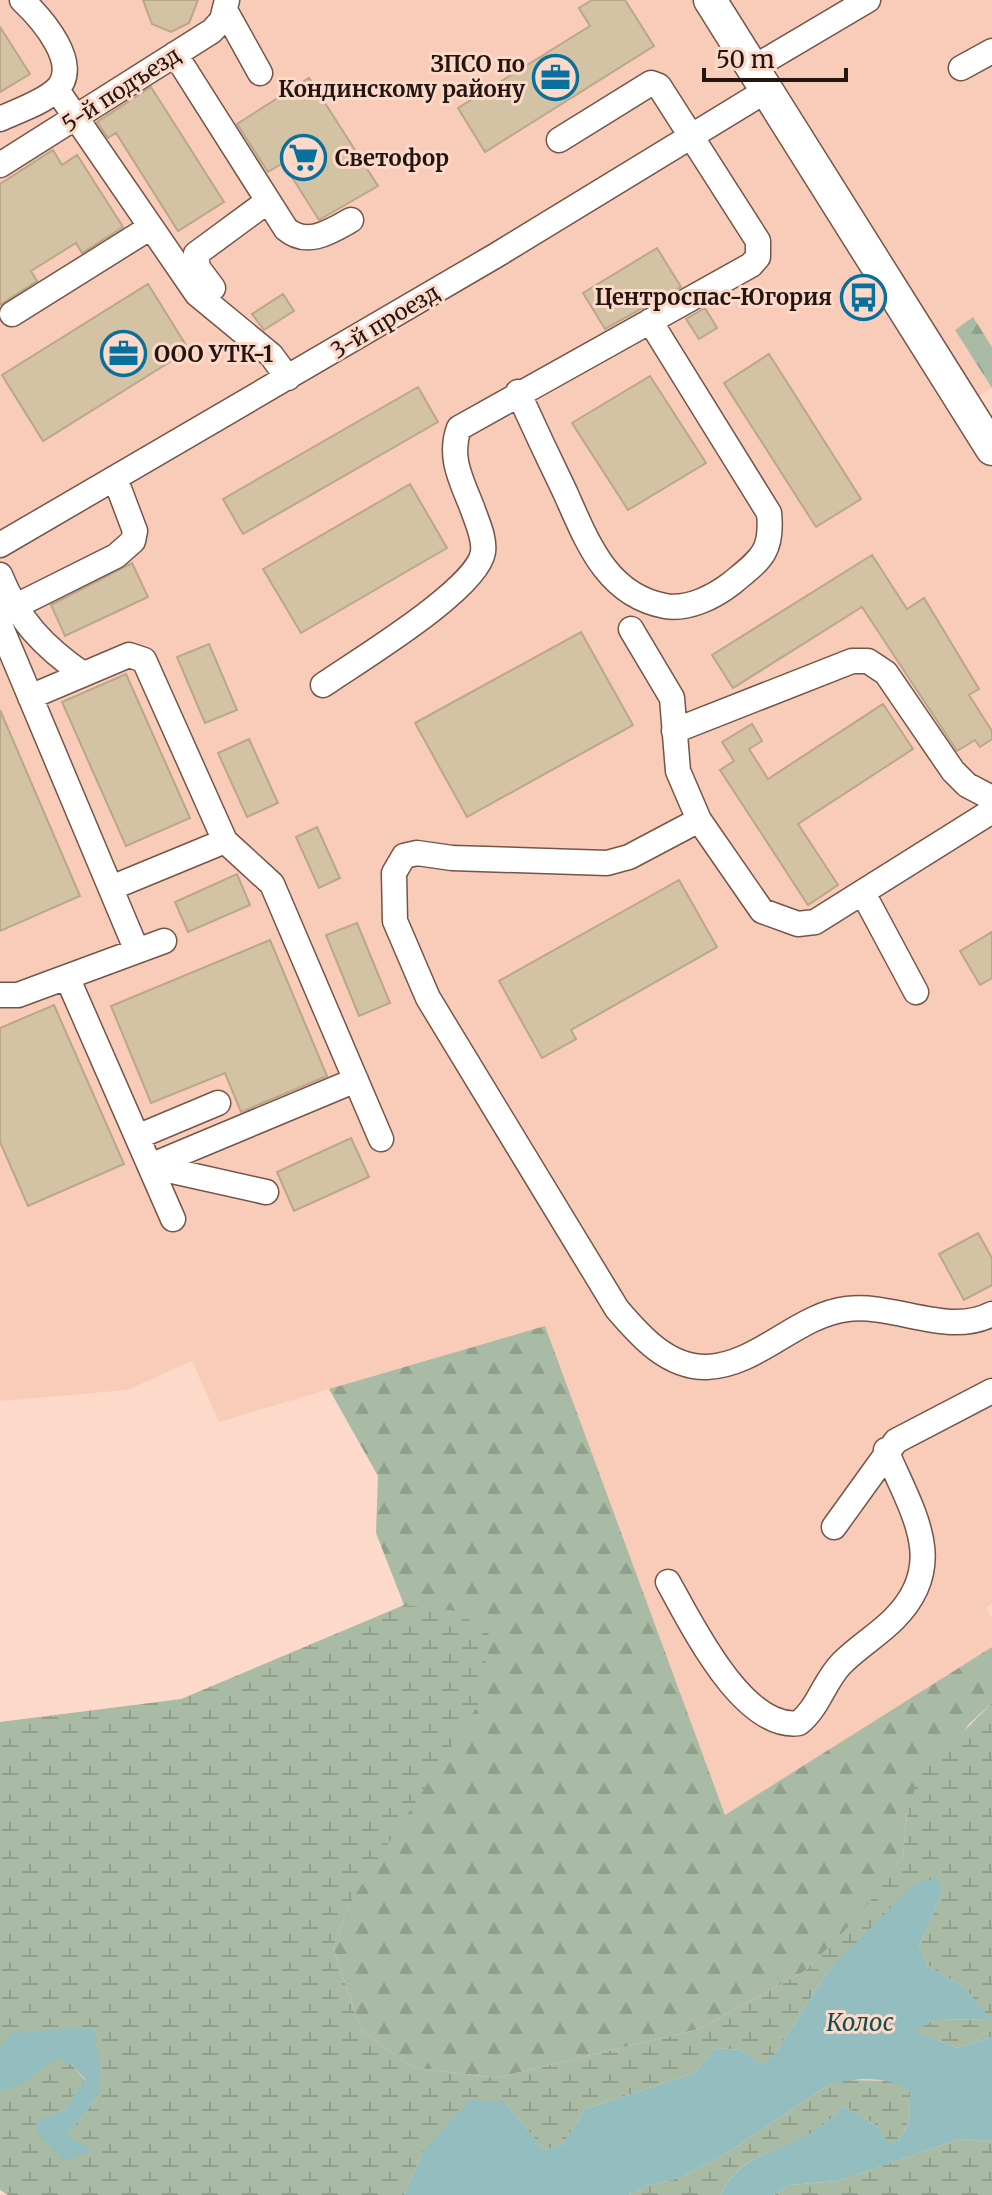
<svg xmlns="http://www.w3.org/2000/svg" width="992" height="2195" font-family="Merriweather,serif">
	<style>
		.built { fill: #f8ccb9 }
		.forest { fill: url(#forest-firs) }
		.wetland { fill: url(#wetland-marsh) }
		.water { fill: #93bdbf }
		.building { fill: #d4c2a4; stroke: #baa789; stroke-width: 2 }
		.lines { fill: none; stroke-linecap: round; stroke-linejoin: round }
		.minor-casing { stroke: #745548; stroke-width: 27 }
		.major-casing { stroke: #745548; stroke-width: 35 }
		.minor { stroke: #fff; stroke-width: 24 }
		.major { stroke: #fff; stroke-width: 32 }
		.labels { text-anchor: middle; stroke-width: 6; stroke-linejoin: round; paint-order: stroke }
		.poi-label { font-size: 22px; font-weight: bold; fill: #231611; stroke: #fdd9c9; text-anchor: end }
		.street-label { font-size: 22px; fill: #231611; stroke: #fdd9c9 }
		.water-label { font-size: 24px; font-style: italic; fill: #114f51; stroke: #fdd9c9 }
	</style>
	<defs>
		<pattern id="forest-firs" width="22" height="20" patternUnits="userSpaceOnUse" patternTransform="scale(2)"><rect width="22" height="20" fill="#a9bba4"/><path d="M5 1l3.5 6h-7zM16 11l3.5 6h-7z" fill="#91a08c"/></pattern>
		<pattern id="wetland-marsh" width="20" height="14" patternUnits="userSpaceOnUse" patternTransform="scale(2)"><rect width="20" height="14" fill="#a9bba4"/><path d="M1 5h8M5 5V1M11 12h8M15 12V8" fill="none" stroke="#91a08c"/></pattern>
	</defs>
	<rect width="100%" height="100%" fill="#fdd9c9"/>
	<path class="built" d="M0,0H992V388L956,411L992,470V1603L986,1607L992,1619V1647L725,1816L407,1366L219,1422L192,1361L127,1390L0,1401Z"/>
	<path class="forest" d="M973,317L992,347V388L955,330Z
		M545,1326L725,1815L992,1647V1703L969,1724L907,1813L903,1857L859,1917L805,1971L699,2029L496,2078L412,2067L361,2030L333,1947L461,1614L404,1605L376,1533L378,1476L329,1389Z"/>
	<path class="wetland" d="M404,1605L457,1611L489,1634L480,1702L350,1903L333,1947L361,2030L412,2067L496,2078L699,2029L805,1971L858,1917L903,1857L907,1813L919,1776L992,1703V2037L957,2048L914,2031L934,2020L990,2019L964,1987L928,1966L919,1946L941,1895L939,1877L828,1971L774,2055L761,2066L741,2050L715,2048L695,2073L585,2109L563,2144L544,2150L505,2102L423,2152L404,2195H8L0,2190V2092L23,2083L56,2057L72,2065L85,2080L63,2111L35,2122L93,2151L66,2137L98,2096L92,2027L0,2047V1722L181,1699Z
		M843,2080L897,2081L910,2091C910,2111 912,2135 889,2144L876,2125L844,2106C835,2114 825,2124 815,2131C782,2153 738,2153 721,2195H629L646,2186L679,2178L727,2153L828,2085Z
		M960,2139L992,2141V2195H774L790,2185L838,2181Z"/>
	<path class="water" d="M940,1877L941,1895L919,1946L928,1966L964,1987L991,2019L934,2020L915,2031L957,2048L992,2037V2141L960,2139L838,2181L790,2185L774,2195H721C738,2153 782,2153 815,2130C825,2124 835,2114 844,2106L876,2125L889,2143C912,2136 910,2111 910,2091C889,2075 852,2078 828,2085L727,2153L679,2178L646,2186L629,2195H404L423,2152L469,2100L505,2102L544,2150L563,2144L585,2109L695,2073L715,2048L741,2050L761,2065L774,2055L828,1971L914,1884Z
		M92,2027L101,2067L98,2096L67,2136L93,2151L64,2161L38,2134L35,2121L63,2111L85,2079L72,2065L56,2058L23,2084L0,2092V2047L11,2033Z"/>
	<path class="building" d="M143,0H198L189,23L171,32L152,24Z
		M592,0H625L654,46L485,152L458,108L590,26L579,8Z
		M0,27L30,74L0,92Z
		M309,78L378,186L319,220L283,163L268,172L237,124Z
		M151,87L224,202L178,231L116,133L108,138L97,122Z
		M53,150L62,165L77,155L123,227L82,253L76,243L31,271L37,281L0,305V184Z
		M657,248L681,287L605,329L583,293Z
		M148,284L189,350L43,441L2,375Z
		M283,294L294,311L264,330L252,314Z
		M705,308L717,328L699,339L686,319Z
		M769,354L861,499L816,527L724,383Z
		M650,376L706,463L628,510L572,423Z
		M418,387L438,422L243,534L223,499Z
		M410,484L447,548L301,633L263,569Z
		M872,555L907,609L924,598L979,689L969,695L992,731V739L980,747L975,740L957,751L862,607L733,688L712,655Z
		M132,563L148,597L65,636L51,605Z
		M581,632L633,725L467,817L415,723Z
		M209,644L237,710L205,723L177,657Z
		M126,674L190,818L126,846L62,702Z
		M883,704L913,749L798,824L838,885L808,905L720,770L734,761L722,742L752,724L762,741L749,749L768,779Z
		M0,710L80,896L0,931Z
		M249,739L278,803L247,817L218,753Z
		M317,827L340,878L319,888L296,837Z
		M237,874L250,905L188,932L175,902Z
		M679,880L717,947L571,1030L576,1039L542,1058L499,981Z
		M357,923L390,1003L359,1016L326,935Z
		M992,932V978L980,985L960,951Z
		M270,940L327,1076L241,1112L225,1073L151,1103L111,1006Z
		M54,1005L124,1164L28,1206L0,1142V1028Z
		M351,1138L369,1177L294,1211L277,1172Z
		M978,1233L992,1258V1285L964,1300L939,1254Z"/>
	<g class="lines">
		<defs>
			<path id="minor" d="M225,10L260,73
				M175,54L286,229C307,247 330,232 351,220
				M753,68L868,0
				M961,68L992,51
				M57,90L197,294L271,355L288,378
				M0,119C17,111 42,103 56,90C83,65 41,18 22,0
				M0,165L212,31L222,20L227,0
				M213,288L198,268L196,254L268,201
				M12,314L151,227
				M518,392C533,425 549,459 565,492C587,541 606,595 665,606C688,610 714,597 732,583C761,559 773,552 769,513L650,321
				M0,545L495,256L767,90
				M0,575C18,620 44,647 83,674
				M0,614L116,556L133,541L135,531L115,478
				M0,625L137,951
				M631,629L672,698L678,771L699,820L762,911L798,924L815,922L992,811
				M323,685C356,662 478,589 483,552C485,538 477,522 473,510C462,481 448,458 459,428L751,265L758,257V241L659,86L651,83L559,140
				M30,697L129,655L144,660L225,841L272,884L381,1139
				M674,731L852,661H868L886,673L953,771L967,785L992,798
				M699,820L629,857L607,863L452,858L417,853L404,856L394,873L395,921L428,998L617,1309C640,1336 668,1368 707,1367C758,1365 797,1315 847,1309C895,1303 948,1337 992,1314
				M111,888L225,841
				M863,893L916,992
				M67,977L173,1219
				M0,995H18L164,941
				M137,1137L218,1103
				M150,1166L356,1080
				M150,1166L266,1192
				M834,1527L896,1441L992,1391
				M668,1582C691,1623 743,1731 799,1723C819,1707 824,1681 842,1663C858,1647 878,1635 894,1619C950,1563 911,1511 886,1450"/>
			<path id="major" d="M710,0L992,449"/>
		</defs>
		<use href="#minor" class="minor-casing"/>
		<use href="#major" class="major-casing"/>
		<use href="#minor" class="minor"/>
		<use href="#major" class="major"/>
	</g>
	<defs>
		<symbol id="office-ring" viewBox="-11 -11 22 22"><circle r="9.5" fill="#fdd9c9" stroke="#08709d" stroke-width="1.5"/><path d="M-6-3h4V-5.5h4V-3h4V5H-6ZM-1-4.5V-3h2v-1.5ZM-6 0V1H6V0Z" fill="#08709d"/></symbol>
		<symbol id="supermarket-ring" viewBox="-11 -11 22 22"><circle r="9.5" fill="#fdd9c9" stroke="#08709d" stroke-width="1.5"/><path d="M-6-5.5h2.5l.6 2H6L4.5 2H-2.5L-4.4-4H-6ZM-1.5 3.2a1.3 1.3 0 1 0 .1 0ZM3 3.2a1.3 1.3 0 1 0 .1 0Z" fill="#08709d"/></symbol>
		<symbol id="bus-ring" viewBox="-11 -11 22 22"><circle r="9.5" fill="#fdd9c9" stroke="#08709d" stroke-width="1.5"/><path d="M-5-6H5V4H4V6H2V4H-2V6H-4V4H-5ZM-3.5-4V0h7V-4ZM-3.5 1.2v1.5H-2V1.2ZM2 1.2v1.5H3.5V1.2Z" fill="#08709d"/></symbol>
	</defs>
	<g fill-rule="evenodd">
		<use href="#office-ring" x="530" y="52" width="51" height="51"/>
		<use href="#supermarket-ring" x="278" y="132" width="51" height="51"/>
		<use href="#bus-ring" x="838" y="272" width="51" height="51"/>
		<use href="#office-ring" x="98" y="328" width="51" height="51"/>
	</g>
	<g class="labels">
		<g class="poi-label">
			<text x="525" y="72">ЗПСО по<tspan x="525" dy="25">Кондинскому району</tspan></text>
			<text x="335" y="166" text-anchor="start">Светофор</text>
			<text x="832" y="305">Центроспас-Югория</text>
			<text x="154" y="362" text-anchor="start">ООО УТК-1</text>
		</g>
		<g class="street-label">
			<text transform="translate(121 89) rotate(-33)" y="8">5-й подъезд</text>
			<text transform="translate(385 321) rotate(-31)" y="8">3-й проезд</text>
		</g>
		<g class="water-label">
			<text x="860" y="2031">Колос</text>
		</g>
	</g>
	<path d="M704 68v12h142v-12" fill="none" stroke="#231611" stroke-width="4"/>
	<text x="716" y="68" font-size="24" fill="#231611" stroke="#fdd9c9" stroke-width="6" paint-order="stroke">50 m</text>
</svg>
